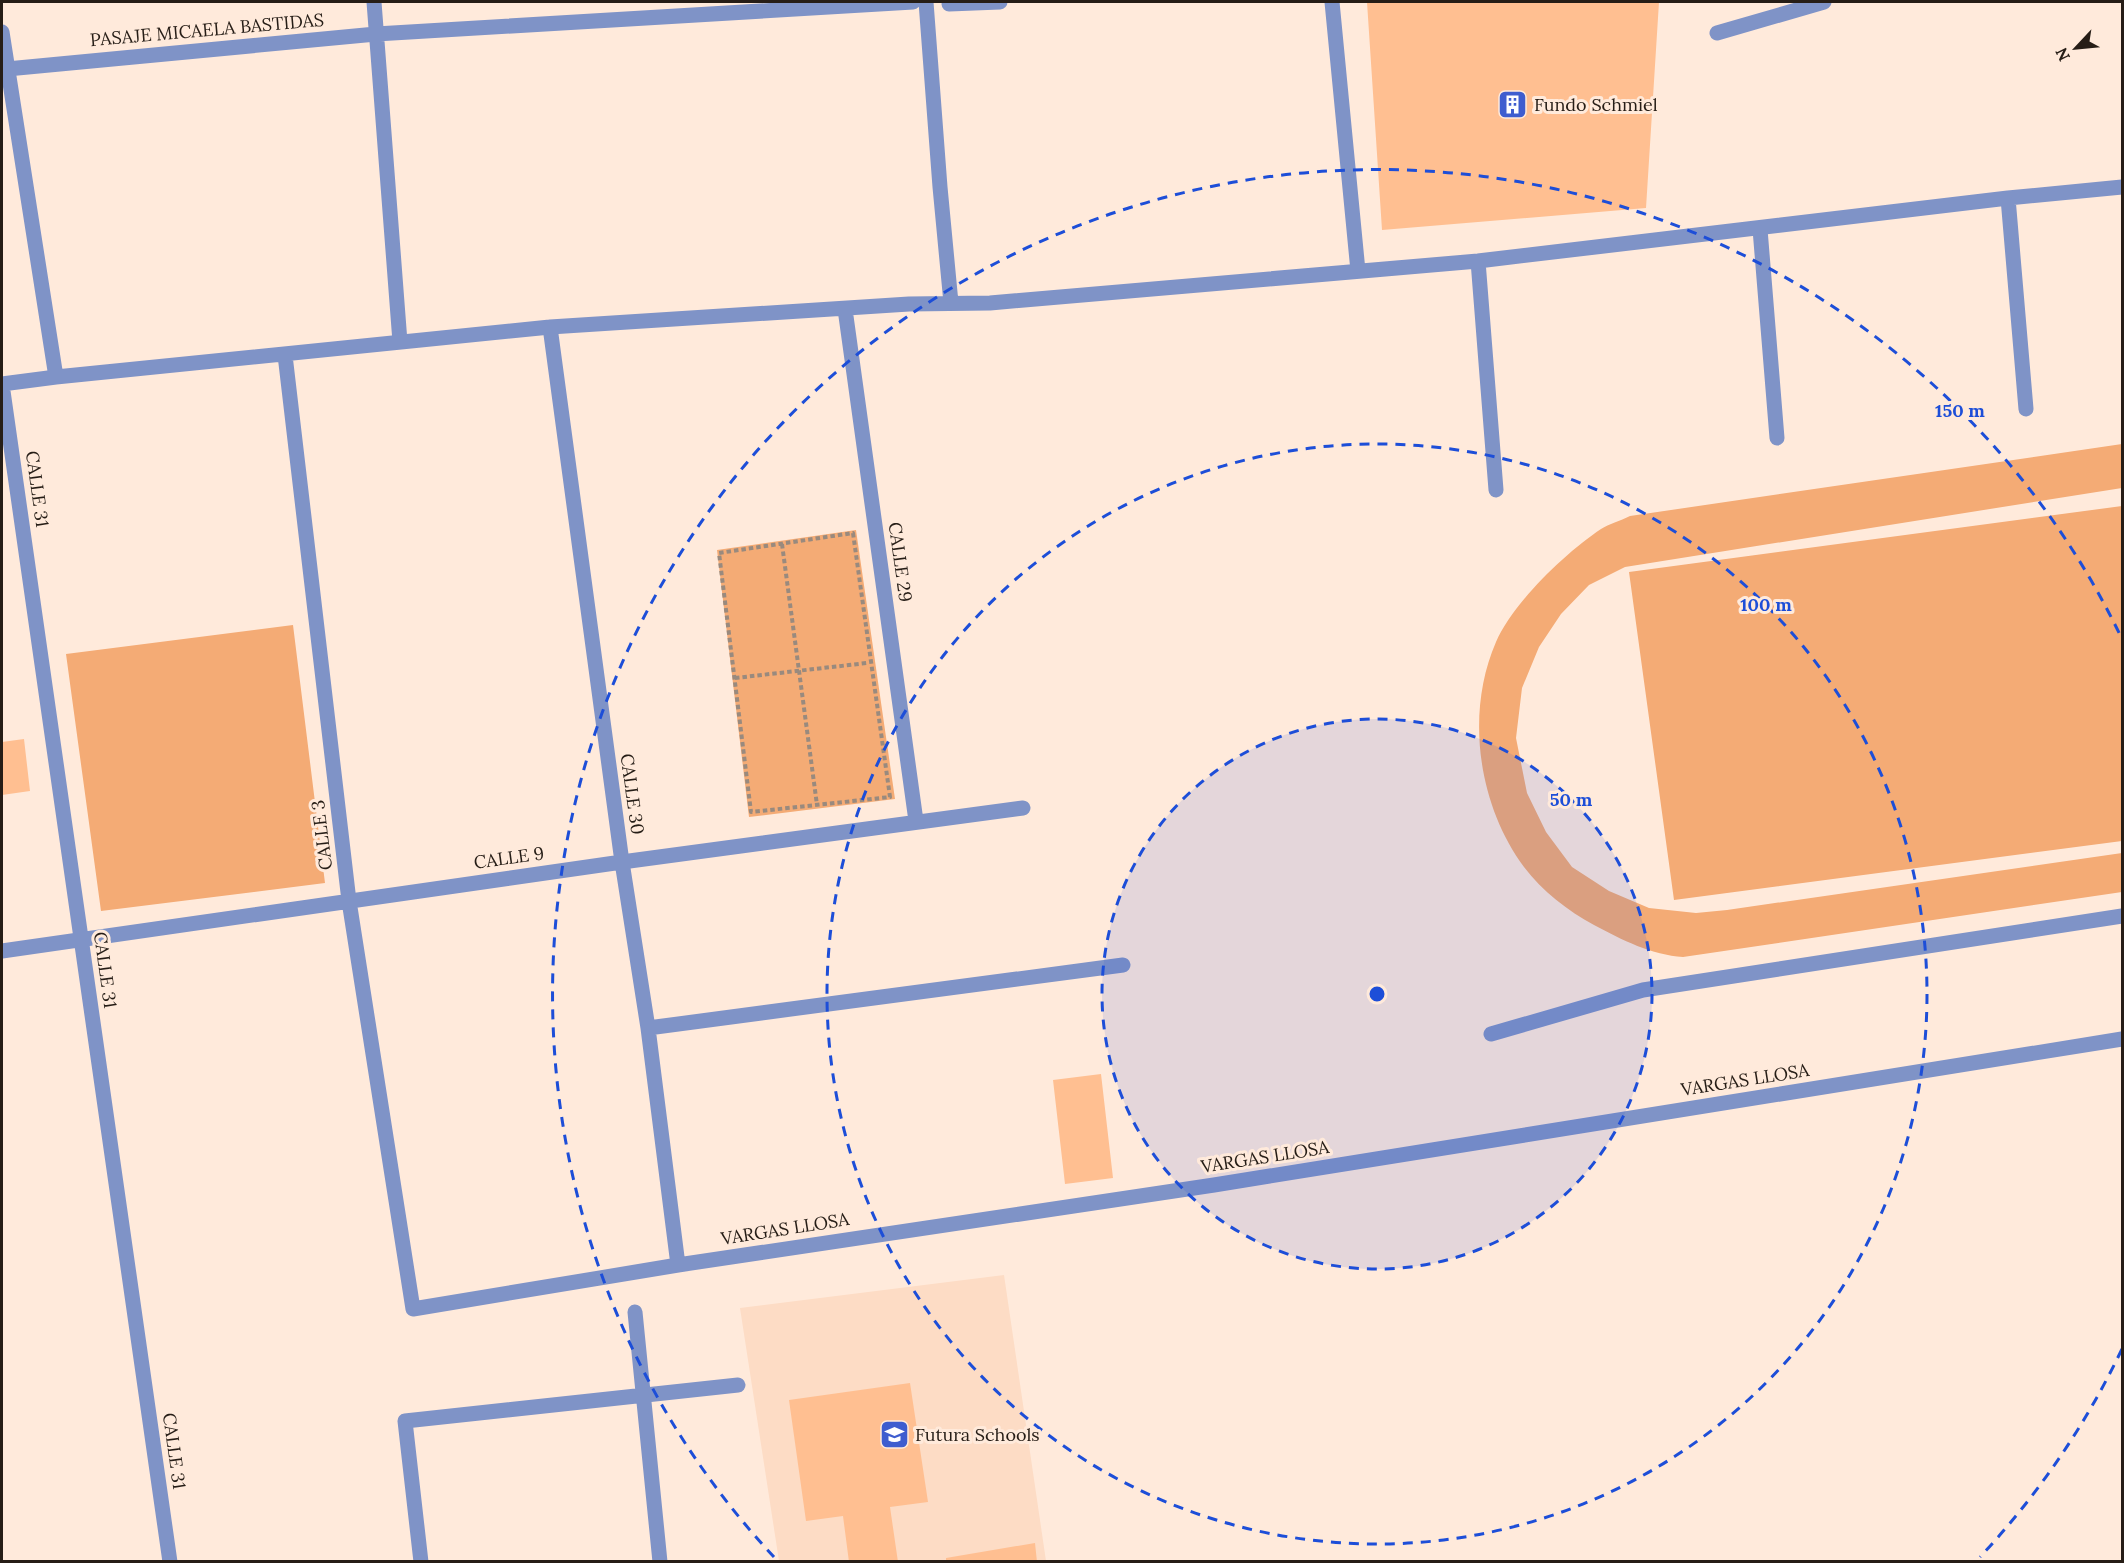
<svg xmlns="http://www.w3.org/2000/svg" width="2124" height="1563" font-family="Lora,serif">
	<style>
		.built { fill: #fddcc5 }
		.green { fill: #f4ab75 }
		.building { fill: #ffbf91 }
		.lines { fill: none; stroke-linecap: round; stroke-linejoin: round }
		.path { stroke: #998a7e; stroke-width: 4; stroke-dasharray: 4.5 3; stroke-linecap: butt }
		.lane { stroke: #7f93c7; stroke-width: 15 }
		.street { stroke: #7f93c7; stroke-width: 15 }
		.ring { fill: none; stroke: #1d4ed8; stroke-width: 3; stroke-dasharray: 10 8 }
		.labels { text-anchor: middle; stroke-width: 6; stroke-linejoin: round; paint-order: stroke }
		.street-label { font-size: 18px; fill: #261d16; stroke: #ffeadb }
		.poi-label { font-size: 18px; fill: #261d16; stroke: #ffeadb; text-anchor: start }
		.centre { fill: #1d4ed8; stroke: #ffeadb; stroke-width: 3 }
		.ring-label { font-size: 18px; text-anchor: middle; font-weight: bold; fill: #1d4ed8; stroke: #ffeadb; stroke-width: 6; stroke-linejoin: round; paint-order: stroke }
	</style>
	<rect width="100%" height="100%" fill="#ffeadb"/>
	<path class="built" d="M1004,1275L1046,1561H779L740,1308Z"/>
	<path class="green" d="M2122,444V488L1625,567L1589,585L1561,614L1539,647L1522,688L1516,738L1527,793L1546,832L1572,867L1609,891L1649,908L1696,913L1727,910L2122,853V892L1683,957C1652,955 1622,940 1594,925C1568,911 1542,891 1524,867C1478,805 1465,713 1496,642C1513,603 1565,553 1601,529C1609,524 1620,521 1630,516Z
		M2122,506V841L1674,900L1629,572Z
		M856,530L895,799L749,817L717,550Z
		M293,625L325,883L101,911L66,654Z"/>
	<path class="building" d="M1367,2H1659L1646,208L1382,230Z
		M24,739L30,791L2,795V742Z
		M1101,1074L1113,1178L1065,1184L1053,1080Z
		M910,1383L928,1502L890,1507L898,1562H849L843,1516L806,1521L789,1400Z
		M1035,1543L1037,1562H946V1558Z"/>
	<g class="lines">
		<path class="path" d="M853,533L890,797L751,812L719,553Z
			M782,544L817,805
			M735,678L867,663"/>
		<path class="lane" d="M1717,33L1824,2
			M1491,1034L1643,990L2122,916"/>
		<path class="street" d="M374,2L400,342
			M926,2L940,187L951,303
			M1332,2L1358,271
			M949,4L1000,2
			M2,32L56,377
			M7,69L376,34L913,2
			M2008,198L2026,409
			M1760,229L1777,438
			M1478,261L1496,490
			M845,309L916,821
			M550,327L622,862L648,1028L678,1265
			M285,355L349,901L413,1309L678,1265L1214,1185L2122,1039
			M2,384L56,377L550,327L909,304L990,303L1478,261L2008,198L2122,187
			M2,384L170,1562
			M2,951L622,862L1023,808
			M648,1028L1123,965
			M635,1312L660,1562
			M421,1562L405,1421L738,1385"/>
	</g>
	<circle cx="1377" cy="994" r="275" fill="#1d4ed8" fill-opacity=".12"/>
	<g class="ring">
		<circle cx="1377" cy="994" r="275"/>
		<circle cx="1377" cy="994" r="550"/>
		<path d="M2122 1349A825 825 0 0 1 1980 1557M774 1557A825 825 0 1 1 2122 639"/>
	</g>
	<defs>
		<symbol id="building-square" viewBox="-11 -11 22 22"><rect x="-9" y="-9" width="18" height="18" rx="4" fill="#3e5dcf" stroke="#ffeadb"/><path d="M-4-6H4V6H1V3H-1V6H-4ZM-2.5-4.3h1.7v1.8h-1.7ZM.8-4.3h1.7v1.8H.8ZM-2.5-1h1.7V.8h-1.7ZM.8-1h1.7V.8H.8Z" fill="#fff"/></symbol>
		<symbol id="school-square" viewBox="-11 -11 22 22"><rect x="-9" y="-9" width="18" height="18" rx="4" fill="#3e5dcf" stroke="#ffeadb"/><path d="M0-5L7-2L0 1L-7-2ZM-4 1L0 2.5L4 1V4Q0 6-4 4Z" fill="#fff"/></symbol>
	</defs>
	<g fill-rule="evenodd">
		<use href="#building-square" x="1496" y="88" width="33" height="33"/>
		<use href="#school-square" x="878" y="1418" width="33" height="33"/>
	</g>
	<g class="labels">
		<g class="street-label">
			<text transform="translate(207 30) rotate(-5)" y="6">PASAJE MICAELA BASTIDAS</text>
			<text transform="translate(37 489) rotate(82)" y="6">CALLE 31</text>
			<text transform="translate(900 562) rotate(82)" y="6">CALLE 29</text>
			<text transform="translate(632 794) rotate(82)" y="6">CALLE 30</text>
			<text transform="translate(322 835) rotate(-97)" y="6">CALLE 3</text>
			<text transform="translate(509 858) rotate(-8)" y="6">CALLE 9</text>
			<text transform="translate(105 970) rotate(82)" y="6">CALLE 31</text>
			<text transform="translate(1745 1080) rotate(-9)" y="6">VARGAS LLOSA</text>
			<text transform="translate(1265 1157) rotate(-9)" y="6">VARGAS LLOSA</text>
			<text transform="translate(785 1229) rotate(-9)" y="6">VARGAS LLOSA</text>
			<text transform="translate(174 1451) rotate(82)" y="6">CALLE 31</text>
		</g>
		<g class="poi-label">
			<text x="1534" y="111">Fundo Schmiel</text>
			<text x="915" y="1441">Futura Schools</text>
		</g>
	</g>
	<circle cx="1377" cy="994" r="9" class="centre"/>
	<g class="ring-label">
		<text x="1960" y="417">150 m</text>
		<text x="1766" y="611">100 m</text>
		<text x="1571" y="806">50 m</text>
	</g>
	<rect width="2124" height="1563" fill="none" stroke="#261d16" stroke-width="6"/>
	<g transform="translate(2076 48) rotate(244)" stroke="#ffeadb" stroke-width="4.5" paint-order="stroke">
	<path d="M0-4.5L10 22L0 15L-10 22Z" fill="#261d16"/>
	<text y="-9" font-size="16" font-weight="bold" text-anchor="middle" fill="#261d16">N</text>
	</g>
</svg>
